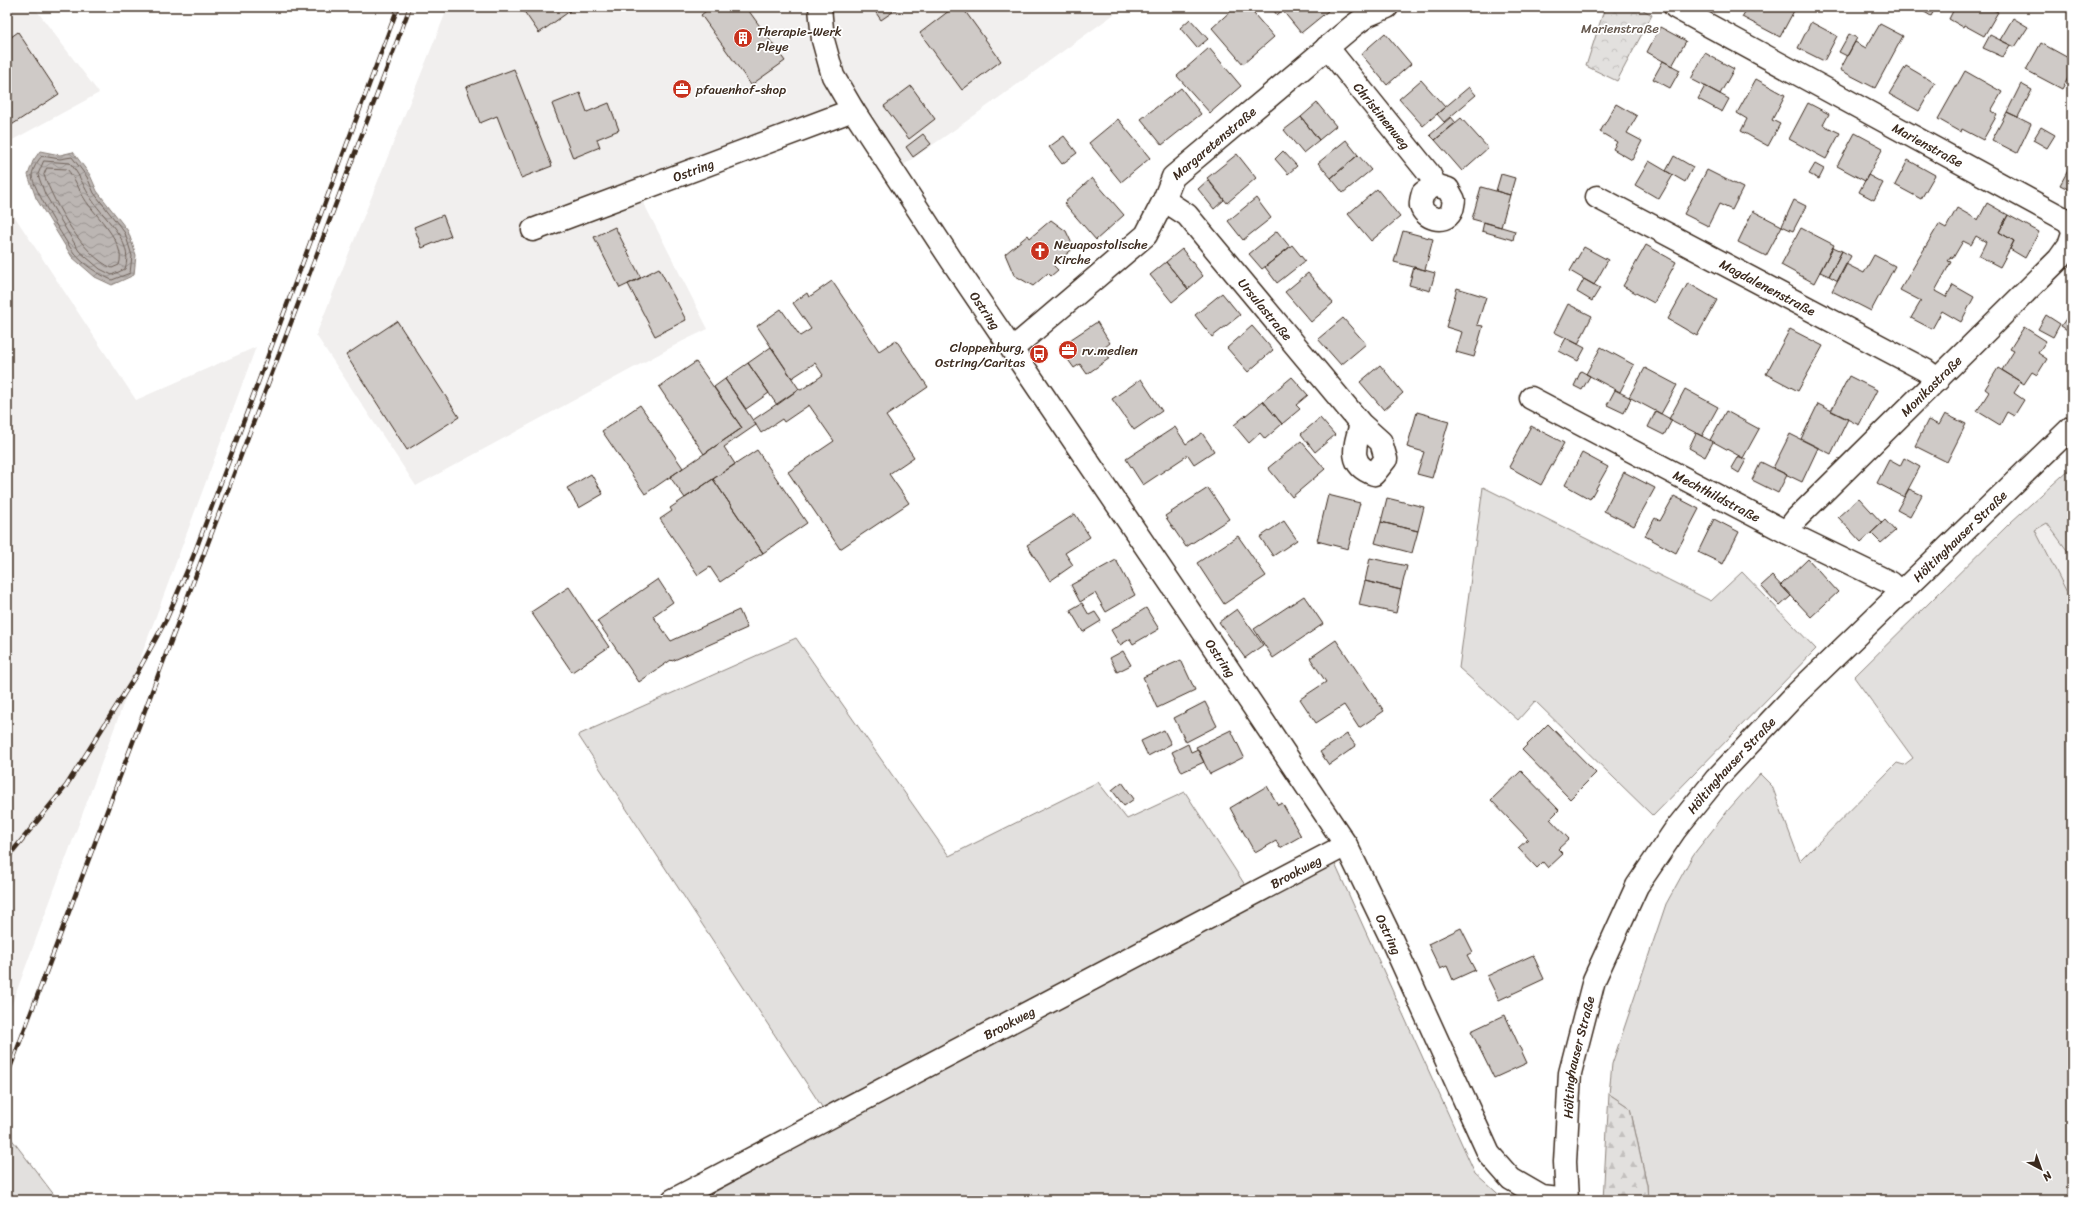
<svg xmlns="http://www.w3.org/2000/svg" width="2079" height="1207" font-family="Sriracha,sans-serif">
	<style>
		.built { fill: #f1efee }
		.grass { fill: #e2e0de; stroke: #8e857e }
		.forest { fill: url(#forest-firs); stroke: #8e857e }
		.park { fill: url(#park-crowns); stroke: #8e857e }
		.water { fill: url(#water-waves); stroke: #887e77 }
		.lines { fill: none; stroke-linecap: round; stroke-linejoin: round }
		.shore { stroke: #6f625a; stroke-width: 1 }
		.building { fill: #cfcac7; stroke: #3b2a1e }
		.minor-casing { stroke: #3b2a1e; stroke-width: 25 }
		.minor { stroke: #fff; stroke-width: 22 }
		.rail-casing { stroke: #3b2a1e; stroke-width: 4.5 }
		.rail { stroke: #fff; stroke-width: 3; stroke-dasharray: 9; stroke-linecap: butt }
		.labels { text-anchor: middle; stroke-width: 3.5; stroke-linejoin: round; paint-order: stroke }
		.park-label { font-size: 13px; fill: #65584e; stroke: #fff }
		.poi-label { font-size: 13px; fill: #3b2a1e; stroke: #fff; text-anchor: start }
		.street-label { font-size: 13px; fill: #3b2a1e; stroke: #fff }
	</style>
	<defs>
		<pattern id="forest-firs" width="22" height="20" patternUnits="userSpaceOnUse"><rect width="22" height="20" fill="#e2e0de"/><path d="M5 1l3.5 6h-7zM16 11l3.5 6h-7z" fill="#c3c0be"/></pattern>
		<pattern id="park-crowns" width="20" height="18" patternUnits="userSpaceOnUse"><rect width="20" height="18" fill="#e2e0de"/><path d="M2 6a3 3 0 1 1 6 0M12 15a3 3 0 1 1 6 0" fill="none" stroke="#c3c0be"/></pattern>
		<pattern id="water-waves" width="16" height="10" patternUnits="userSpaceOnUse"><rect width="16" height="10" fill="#bcb6b3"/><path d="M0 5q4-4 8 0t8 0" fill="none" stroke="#9a9491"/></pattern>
	</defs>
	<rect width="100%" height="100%" fill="#fff"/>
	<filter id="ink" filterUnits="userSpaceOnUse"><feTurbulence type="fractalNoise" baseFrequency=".025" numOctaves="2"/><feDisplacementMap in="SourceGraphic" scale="8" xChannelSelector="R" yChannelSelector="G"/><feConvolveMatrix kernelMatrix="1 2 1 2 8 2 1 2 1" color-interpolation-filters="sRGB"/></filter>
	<g filter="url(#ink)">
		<path class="built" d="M7,7H34L99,93L7,143Z
			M448,7H1124L957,128L886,177L851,124L642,200L708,329L683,341L416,486L316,335Z
			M7,205L136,400L256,347L7,1017Z
			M2047,523L2068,553L2072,550V600L2034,530Z"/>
		<path class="grass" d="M2072,467V550L2069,553L2047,523L2035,530L2072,602V1200H1648L1647,1185L1630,1108L1609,1094L1612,1064L1666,904L1693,855L1729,809L1760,774L1772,786L1800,861L1897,763L1904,765L1913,758L1854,677L2011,522Z
			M1483,487L1711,601L1742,572L1816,649L1653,816L1535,701L1518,720L1459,668Z
			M796,638L949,856L1098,782L1127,819L1185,792L1247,888L824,1110L578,735Z
			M1335,864L1475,1173L1505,1200H700L1029,1023Z
			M7,1133L58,1200H7Z"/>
		<path class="forest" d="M1609,1094L1630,1108L1647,1185L1648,1200H1603Z"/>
		<path class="park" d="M1605,7H1638L1652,15L1617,81L1586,66Z"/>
		<path class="water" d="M40,151L60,155L73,152L90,175L97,191L128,231L136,255L134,275L112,285L95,277L72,257L36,198L28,175L33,161Z"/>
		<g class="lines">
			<path class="shore" d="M42,156L60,159L72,157L87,177L94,193L125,233L132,256L130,273L112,280C98,274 84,265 74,253C66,242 32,187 32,175C33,168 38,160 42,156Z
				M44,161L70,163C79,174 82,183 89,195C101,217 135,240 125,269L112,275L100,269L79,251L45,194L38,175Z
				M47,168L67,169C75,178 78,188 84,198C95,216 127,243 119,265L112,268C83,256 55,205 44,175Z"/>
		</g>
		<path class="building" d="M521,7H567L570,11L539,33Z
			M711,7H746L785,61L751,85L701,15Z
			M872,7H900L881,20Z
			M954,7H962L1001,61L962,90L920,33Z
			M1235,7H1248L1274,37L1243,64L1212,28Z
			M1271,7H1286L1277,15Z
			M1286,7H1325L1328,11L1301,33L1282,10Z
			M1748,7H1796L1780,37L1742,17Z
			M1916,7H1936L1931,16Z
			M1955,7H1988L1998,12L1984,36L1964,25L1963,27L1949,19Z
			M2013,18L2028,27L2015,47L2000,40Z
			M1190,19L1208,39L1197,48L1180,28Z
			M1811,22L1837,36L1824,61L1798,48Z
			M1880,24L1903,36L1875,88L1840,70L1855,42L1866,48Z
			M1660,27L1686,41L1672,66L1647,52Z
			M18,32L59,94L7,128V40Z
			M1385,33L1411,64L1387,85L1361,54Z
			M1849,34L1857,38L1847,56L1839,52Z
			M1990,35L2010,45L2003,57L1983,48Z
			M2041,43L2072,60V71L2062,89L2026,70Z
			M1209,48L1241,86L1210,113L1177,76Z
			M1705,53L1734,69L1720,94L1691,79Z
			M1663,61L1680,70L1670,88L1653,79Z
			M1906,66L1935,83L1919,111L1889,94Z
			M514,69L552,166L521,178L497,116L480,123L466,87Z
			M1965,71L2002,92L1991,111L1997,115L1983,140L1962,129L1961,132L1938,119Z
			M1756,79L1785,95L1772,120L1780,124L1768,146L1741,131L1747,119L1737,113Z
			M1421,80L1445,107L1423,126L1399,99Z
			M2021,84L2032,90L2018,117L2007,112Z
			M911,86L935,119L909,139L884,106Z
			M1705,86L1729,99L1722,112L1698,99Z
			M1469,87L1476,95L1444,122L1437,114Z
			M1181,88L1201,114L1162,145L1141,119Z
			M580,93L587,112L609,103L619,130L597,139L600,147L573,158L552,104Z
			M1317,103L1336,126L1319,140L1301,117Z
			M1808,103L1829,114L1823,125L1840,133L1826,159L1789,139Z
			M1616,104L1637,116L1627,133L1642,141L1632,160L1613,149L1617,142L1600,132Z
			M2007,112L2031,124L2017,153L1992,140Z
			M1301,117L1319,140L1303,153L1284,130Z
			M1451,117L1456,123L1435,140L1430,135Z
			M1461,118L1488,148L1462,171L1435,140Z
			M1118,119L1150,158L1121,182L1089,143Z
			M2041,127L2055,135L2047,148L2033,140Z
			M1855,133L1883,148L1865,181L1837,166Z
			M923,134L931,144L913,157L906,147Z
			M1064,136L1077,153L1062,164L1049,147Z
			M1346,140L1358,155L1331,178L1318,163Z
			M1283,151L1297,166L1288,174L1275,159Z
			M1237,154L1256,178L1227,203L1207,178Z
			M1358,155L1371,170L1343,193L1331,178Z
			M1674,156L1693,167L1685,182L1666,171Z
			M1908,160L1935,175L1921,199L1895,185Z
			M1649,161L1673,175L1659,199L1635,185Z
			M2072,163V191L2060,185Z
			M1815,164L1824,169L1819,179L1809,174Z
			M1707,170L1743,188L1732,210L1719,204L1708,226L1684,214Z
			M1501,174L1515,178L1510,195L1496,191Z
			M1868,175L1883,183L1874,200L1859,192Z
			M1092,178L1124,215L1096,240L1064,203Z
			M1208,180L1224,200L1214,209L1198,189Z
			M1481,187L1510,195L1501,227L1472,219Z
			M1377,189L1400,217L1371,241L1348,214Z
			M1256,198L1271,218L1243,240L1228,221Z
			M1794,200L1806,206L1793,231L1782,226Z
			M1987,203L2008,215L1999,232L2014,241L2000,267L1979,256L1986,242L1976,236L1971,245L1963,241L1953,258L1951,257L1948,261L1951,262L1935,291L1946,297L1953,285L1974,297L1961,322L1942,311L1932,329L1911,318L1921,301L1900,290L1939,224L1946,228L1957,208L1978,220Z
			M1753,211L1782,226L1766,256L1738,242Z
			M443,215L451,236L422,248L414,227Z
			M2008,215L2039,232L2025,258L2010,249L2014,241L1999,232Z
			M1051,220L1066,231L1074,248L1053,265L1058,270L1051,276L1048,273L1033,286L1014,275L1005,254L1028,235L1030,238Z
			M1484,222L1515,231L1513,240L1482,231Z
			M615,227L641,278L620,288L594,237Z
			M1801,228L1834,245L1814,283L1781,265Z
			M1277,231L1290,247L1262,269L1249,254Z
			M1403,231L1433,239L1425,270L1394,262Z
			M1292,245L1305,261L1277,283L1265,267Z
			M1646,245L1676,262L1654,303L1623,286Z
			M1584,247L1608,260L1594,285L1570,271Z
			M1833,247L1842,251L1829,276L1820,272Z
			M1182,249L1203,276L1188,289L1166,262Z
			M1842,251L1851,256L1838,281L1829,276Z
			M1874,255L1895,266L1871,311L1832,291L1846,264L1864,273Z
			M1166,262L1188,289L1172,302L1150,275Z
			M1414,267L1435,273L1430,291L1409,285Z
			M659,268L686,320L655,336L628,284Z
			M1308,273L1333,303L1311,322L1285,292Z
			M1584,279L1600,288L1592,301L1577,292Z
			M832,281L879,351L896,340L928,387L886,416L914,457L889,474L909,503L840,549L788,472L834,441L809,405L784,422L782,419L761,433L753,420L799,389L801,390L823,375L815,363L792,378L757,326L781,309L800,336L811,329L793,303L807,293L809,297Z
			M1688,283L1717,300L1697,336L1668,319Z
			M1457,288L1486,297L1477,325L1483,326L1474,357L1456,352L1462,332L1446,327Z
			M1222,293L1240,315L1212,337L1195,315Z
			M1568,304L1592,316L1578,344L1554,332Z
			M2072,310V333L2061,326Z
			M2046,315L2060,324L2053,337L2038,329Z
			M1343,318L1366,344L1341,365L1318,339Z
			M397,321L459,417L407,450L346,355Z
			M1097,322L1110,343L1104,348L1110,358L1087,374L1080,364L1074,368L1059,347Z
			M1252,326L1273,350L1248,372L1227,348Z
			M2024,327L2046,341L2038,353L2047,359L2037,375L2032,372L2024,384L2002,370L2014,351L2010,349Z
			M1790,329L1823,346L1798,391L1766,374Z
			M1566,338L1585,348L1578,361L1559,351Z
			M771,347L799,389L777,405L748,363Z
			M1601,347L1634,365L1620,392L1586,374Z
			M696,362L742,428L704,454L659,387Z
			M748,363L769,393L746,409L725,379Z
			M1380,365L1403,393L1384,410L1360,382Z
			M1645,368L1677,385L1661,414L1629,397Z
			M1998,368L2021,382L2014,393L2024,400L2014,416L2007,412L2000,425L1977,411L1989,392L1985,389Z
			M1581,371L1590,376L1582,390L1574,386Z
			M1849,376L1877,390L1859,425L1831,411Z
			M1292,377L1308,395L1296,405L1300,409L1282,424L1263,401Z
			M725,379L756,425L724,447L735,464L685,498L670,477L742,428L714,387Z
			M1141,379L1162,411L1134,430L1112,399Z
			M1685,389L1718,407L1702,436L1669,419Z
			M1615,390L1631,398L1624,413L1607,405Z
			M1263,401L1282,424L1265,439L1260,433L1249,443L1234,425Z
			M1818,404L1848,419L1831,454L1801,439Z
			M640,405L683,468L645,494L602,431Z
			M1656,411L1672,420L1664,435L1648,427Z
			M1726,411L1759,429L1743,458L1710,440Z
			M1417,412L1449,421L1432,478L1417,474L1424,452L1407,447Z
			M1945,414L1966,424L1947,462L1915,446L1928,420L1939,425Z
			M1320,418L1335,435L1315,452L1301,434Z
			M1531,426L1564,443L1541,485L1509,467Z
			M1175,427L1186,444L1202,433L1214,451L1194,464L1188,455L1143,485L1126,459Z
			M1696,433L1713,442L1705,457L1689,448Z
			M1790,434L1818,448L1802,482L1773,468Z
			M1301,441L1325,469L1292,497L1268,468Z
			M757,450L807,523L763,553L713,479Z
			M1582,453L1608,467L1590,499L1565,485Z
			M1738,456L1746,460L1739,473L1731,468Z
			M1904,458L1920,467L1904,497L1877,483L1889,460L1900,466Z
			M1761,462L1787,475L1778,493L1752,480Z
			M1624,472L1655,488L1634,526L1604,511Z
			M591,474L603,494L579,508L567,488Z
			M713,479L763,553L720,582L710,567L698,575L660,519L672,511L670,508Z
			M1208,488L1229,519L1186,547L1165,516Z
			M1909,489L1922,495L1910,517L1897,510Z
			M1328,495L1360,503L1348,549L1317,541Z
			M1674,496L1699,509L1676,553L1645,536L1655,518L1660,521Z
			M1387,498L1424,507L1418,531L1381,522Z
			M1859,498L1882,523L1861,542L1838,517Z
			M1075,514L1090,537L1065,553L1073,565L1050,581L1027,545Z
			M1714,519L1739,532L1723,564L1698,552Z
			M1885,520L1895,531L1881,543L1871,533Z
			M1284,521L1297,540L1273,556L1260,537Z
			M1381,522L1418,531L1412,553L1375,543Z
			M1238,536L1266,576L1224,604L1197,563Z
			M1370,558L1407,566L1401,590L1365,581Z
			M1808,559L1838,592L1811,617L1781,585Z
			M1116,560L1135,595L1106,612L1095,593L1080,602L1071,585Z
			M1772,576L1791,596L1780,606L1761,586Z
			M658,579L673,602L653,616L671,641L739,610L747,628L672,661L671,660L639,682L597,621Z
			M1365,581L1401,590L1396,613L1359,605Z
			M569,587L609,647L572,672L531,612Z
			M1304,596L1323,624L1273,658L1254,629Z
			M1082,603L1089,615L1095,612L1101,621L1083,632L1070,610Z
			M1146,608L1159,629L1133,644L1130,639L1120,645L1111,630Z
			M1237,609L1263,645L1245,658L1219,622Z
			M1336,640L1384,711L1359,728L1344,705L1316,723L1300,699L1326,682L1310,658Z
			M1123,651L1131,665L1117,672L1110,658Z
			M1181,660L1195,690L1157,708L1143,677Z
			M1205,702L1217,726L1186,742L1174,718Z
			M1548,724L1596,773L1570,799L1522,750Z
			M1164,730L1171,744L1148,756L1141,741Z
			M1231,730L1244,757L1210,774L1196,747Z
			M1347,734L1356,746L1329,765L1320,752Z
			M1188,744L1191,752L1198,749L1204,762L1182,772L1172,752Z
			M1521,771L1559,810L1550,819L1569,839L1558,849L1563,854L1548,868L1543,862L1537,868L1518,848L1528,839L1491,800Z
			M1122,782L1134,799L1124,806L1112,790Z
			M1267,786L1278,805L1282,803L1301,836L1280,848L1276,841L1255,853L1230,808Z
			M1461,928L1473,952L1467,955L1475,970L1453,980L1447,966L1440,969L1428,944Z
			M1533,955L1544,979L1499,1000L1487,976Z
			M1505,1015L1527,1063L1494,1078L1471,1031Z"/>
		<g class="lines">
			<defs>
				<g id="minor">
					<path id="s1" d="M820,7L823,40L833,76L853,110L952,261L1186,606L1346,845L1389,934L1489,1154L1511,1179L1542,1197L1567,1200"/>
					<path id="s2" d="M1675,7L2068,221L2072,228"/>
					<path id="s3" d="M1327,47L1430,175L1435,185L1448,189L1454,200C1453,204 1453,209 1451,212C1444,225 1424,218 1421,206C1420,202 1422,197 1423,193L1435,185"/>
					<path id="s4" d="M1597,197L1925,370L1938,380"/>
					<path id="s5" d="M1164,200L1187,215L1361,424L1381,442L1386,459L1374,474C1347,465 1355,445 1361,424"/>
					<path id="s6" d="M533,230L853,110"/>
					<path id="s7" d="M1012,349L1146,235L1164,200L1173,177L1353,26L1368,15L1387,7"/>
					<path id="s8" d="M1531,398L1786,532L1891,583L1902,593"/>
					<path id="s9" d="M1786,532L1797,518L2059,259L2069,245L2072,236"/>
					<path id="s10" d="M673,1200L1346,845"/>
					<path id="s11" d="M1567,1200L1565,1162L1570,1073L1594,980L1637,886L1675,830L1716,779L1797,693L2072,427"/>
				</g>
			</defs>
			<use href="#minor" class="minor-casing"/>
			<use href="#minor" class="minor"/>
			<defs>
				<path id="rail" d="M7,858L66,786L136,675L166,620L193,557L398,7
					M7,1076L410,7"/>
			</defs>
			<use href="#rail" class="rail-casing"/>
			<use href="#rail" class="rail"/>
		</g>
	</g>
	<defs>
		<symbol id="building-disc" viewBox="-11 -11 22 22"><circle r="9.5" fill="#c8321e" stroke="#fff"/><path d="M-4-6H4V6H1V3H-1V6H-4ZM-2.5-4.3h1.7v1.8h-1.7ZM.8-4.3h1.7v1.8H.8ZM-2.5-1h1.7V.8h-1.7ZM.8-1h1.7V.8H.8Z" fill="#fff"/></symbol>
		<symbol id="office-disc" viewBox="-11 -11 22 22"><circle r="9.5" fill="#c8321e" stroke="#fff"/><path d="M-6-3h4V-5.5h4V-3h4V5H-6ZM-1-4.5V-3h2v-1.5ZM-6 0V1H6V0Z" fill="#fff"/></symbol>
		<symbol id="church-disc" viewBox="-11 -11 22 22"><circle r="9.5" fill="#c8321e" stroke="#fff"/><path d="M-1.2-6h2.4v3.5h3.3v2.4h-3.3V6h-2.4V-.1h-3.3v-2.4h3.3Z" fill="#fff"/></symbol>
		<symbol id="bus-disc" viewBox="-11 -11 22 22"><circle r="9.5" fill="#c8321e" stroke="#fff"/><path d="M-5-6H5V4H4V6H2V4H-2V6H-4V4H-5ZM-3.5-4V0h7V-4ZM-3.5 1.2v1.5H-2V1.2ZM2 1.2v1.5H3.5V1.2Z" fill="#fff"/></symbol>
	</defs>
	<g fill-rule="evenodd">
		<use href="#building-disc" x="732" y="27" width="22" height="22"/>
		<use href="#office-disc" x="671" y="78" width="22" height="22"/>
		<use href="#church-disc" x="1029" y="240" width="22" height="22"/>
		<use href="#office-disc" x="1057" y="339" width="22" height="22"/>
		<use href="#bus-disc" x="1028" y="343" width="22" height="22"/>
	</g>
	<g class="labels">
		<g class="park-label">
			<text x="1620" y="33">Marienstraße</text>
		</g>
		<g class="poi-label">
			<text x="757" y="36">Therapie-Werk<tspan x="757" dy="15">Pleye</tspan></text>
			<text x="696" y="94">pfauenhof-shop</text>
			<text x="1054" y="249">Neuapostolische<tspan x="1054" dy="15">Kirche</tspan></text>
			<text x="1025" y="352" text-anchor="end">Cloppenburg,<tspan x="1025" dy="15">Ostring/Caritas</tspan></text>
			<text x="1082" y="355">rv.medien</text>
		</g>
		<g class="street-label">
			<text dy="5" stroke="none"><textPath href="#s3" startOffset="88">Christinenweg</textPath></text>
			<text dy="5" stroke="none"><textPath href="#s7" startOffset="293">Margaretenstraße</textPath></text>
			<text dy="5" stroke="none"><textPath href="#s2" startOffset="288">Marienstraße</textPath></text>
			<text dy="5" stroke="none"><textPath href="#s6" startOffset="171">Ostring</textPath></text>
			<text dy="5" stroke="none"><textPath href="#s4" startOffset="193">Magdalenenstraße</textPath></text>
			<text dy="5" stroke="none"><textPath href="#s5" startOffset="150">Ursulastraße</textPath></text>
			<text dy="5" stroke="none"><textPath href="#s1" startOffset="350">Ostring</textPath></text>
			<text dy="5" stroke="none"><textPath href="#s9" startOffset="206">Monikastraße</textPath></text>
			<text dy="5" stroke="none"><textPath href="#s8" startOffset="210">Mechthildstraße</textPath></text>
			<text dy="5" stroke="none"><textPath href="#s11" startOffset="804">Höltinghauser Straße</textPath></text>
			<text dy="5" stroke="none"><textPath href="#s1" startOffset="770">Ostring</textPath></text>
			<text dy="5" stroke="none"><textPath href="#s11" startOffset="480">Höltinghauser Straße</textPath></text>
			<text dy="5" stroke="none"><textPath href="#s10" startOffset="704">Brookweg</textPath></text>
			<text dy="5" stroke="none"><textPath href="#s1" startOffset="1094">Ostring</textPath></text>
			<text dy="5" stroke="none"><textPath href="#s10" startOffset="380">Brookweg</textPath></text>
			<text dy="5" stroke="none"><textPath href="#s11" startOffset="144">Höltinghauser Straße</textPath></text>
		</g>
	</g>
	<rect width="2079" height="1207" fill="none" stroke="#fff" stroke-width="24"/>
	<rect x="12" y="12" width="2055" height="1183" fill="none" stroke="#3b2a1e" stroke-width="1.5" filter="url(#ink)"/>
	<g transform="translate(2041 1169) rotate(139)" stroke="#ffffff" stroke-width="3" paint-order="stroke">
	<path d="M0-3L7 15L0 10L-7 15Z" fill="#3b2a1e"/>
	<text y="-6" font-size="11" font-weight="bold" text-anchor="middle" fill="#3b2a1e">N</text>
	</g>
</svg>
